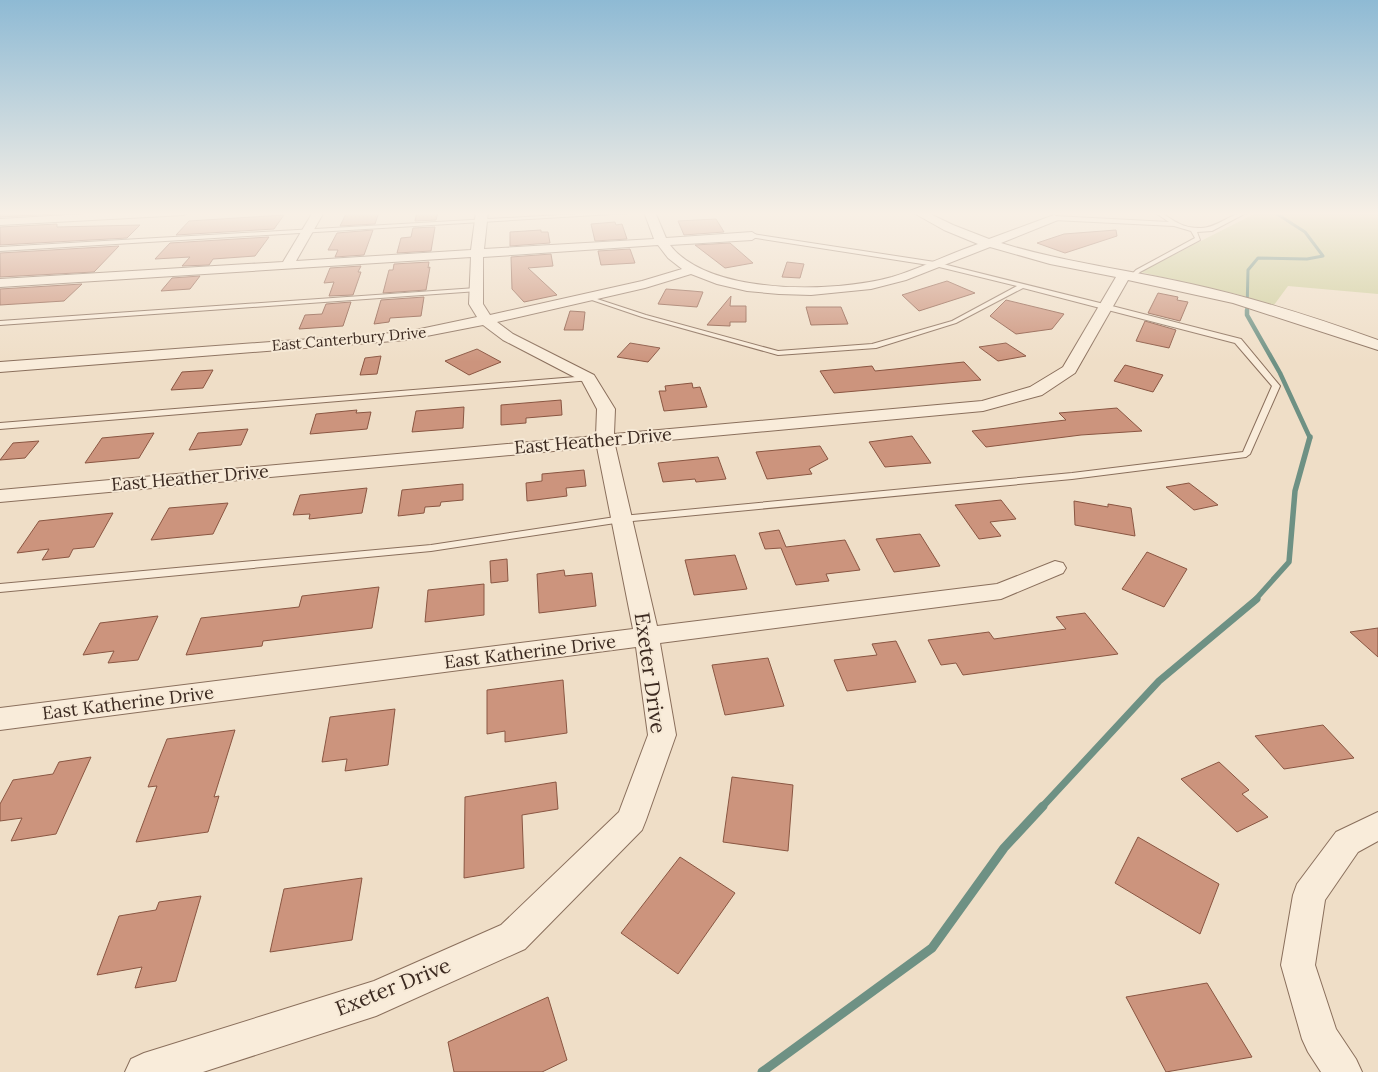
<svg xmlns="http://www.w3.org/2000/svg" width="1378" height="1072" font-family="Lora,serif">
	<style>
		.green { fill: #cdcd9a }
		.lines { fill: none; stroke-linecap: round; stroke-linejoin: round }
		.stream-far4 { stroke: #6e9184; stroke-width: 3 }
		.stream-far3 { stroke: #6e9184; stroke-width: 4.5 }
		.stream-far2 { stroke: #6e9184; stroke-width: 5.5 }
		.stream-far1 { stroke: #6e9184; stroke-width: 7 }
		.stream { stroke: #6e9184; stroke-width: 9 }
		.building { fill: #cc947d; stroke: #8a5642 }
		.service-casing { stroke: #8a6f5c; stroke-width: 2 }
		.minor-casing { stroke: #8a6f5c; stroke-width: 2 }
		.service { fill: #f9ecda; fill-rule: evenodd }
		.minor { fill: #f9ecda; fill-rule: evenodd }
		.labels { text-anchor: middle; stroke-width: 4; stroke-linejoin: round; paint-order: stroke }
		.far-street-label { font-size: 15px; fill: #3b2920; stroke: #f6e9d6 }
		.street-label { font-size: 18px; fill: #3b2920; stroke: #f6e9d6 }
		.near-street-label { font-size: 21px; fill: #3b2920; stroke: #f6e9d6 }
	</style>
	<rect width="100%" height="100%" fill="#efdec7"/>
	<path class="green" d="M1258,212H1378V294L1288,286L1274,305L1236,294L1140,272Z"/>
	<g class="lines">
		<path class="stream-far4" d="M1247,312L1248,270L1258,258L1307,259L1323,256L1305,232L1274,212"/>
		<path class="stream-far3" d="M1247,310V315L1280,373L1310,438"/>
		<path class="stream-far2" d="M1255,600L1289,562L1295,491L1310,437"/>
		<path class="stream-far1" d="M1042,807L1159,681L1257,599"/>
		<path class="stream" d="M762,1072L932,948L1004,848L1043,806"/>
	</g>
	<path class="building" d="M0,212H56V214L0,217Z
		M356,212H379L375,224L340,226L346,214Z
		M417,212H438L436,220L415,221Z
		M284,215L274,229L176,235L189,221Z
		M716,219L724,232L684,235L678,221Z
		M615,222L616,225L622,224L627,239L595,241L591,224Z
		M57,224V227L140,225L127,238L0,245V227Z
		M435,227L431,251L397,253L401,238L411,237L413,228Z
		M373,230L364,255L335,257L338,250H328L337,233Z
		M541,230V232H548L550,243L510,246V232Z
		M1116,230L1117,236L1065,253L1037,243L1064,234Z
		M269,237L255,256L213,259L209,265L182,266L190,257L155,259L170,243Z
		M730,243L753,263L725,268L695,245Z
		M119,246L94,272L0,277V253Z
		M630,249L635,263L601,265L598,251Z
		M551,254L553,266L528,268L557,295L524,302L512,289L511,257Z
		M429,262L428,268L430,267L426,290L383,293L389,270H393L394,264Z
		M787,262L804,264L800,278L782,277Z
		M361,266L358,272H361L353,295L329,296L334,282L324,283L330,268Z
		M200,276L190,289L161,291L172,278Z
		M947,281L975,293L919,311L902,295Z
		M82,284L64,301L0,305V289Z
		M666,289L692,291L703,292L697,307L658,304Z
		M1158,293L1178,297L1177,300L1188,302L1180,321L1148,313Z
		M731,296L730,306H746V322H730V326L707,325Z
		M424,297L421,316L390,318L389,322L374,324L381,300Z
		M1006,300L1064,314L1052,329L1016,334L990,316Z
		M351,302L343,326L299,329L305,315L322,314L326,304Z
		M806,307H841L848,324L811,325Z
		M570,311L585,312L583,330H564Z
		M1145,321L1176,330L1169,348L1136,341Z
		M630,343L660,348L648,362L617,357Z
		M1006,343L1026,356L998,361L979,347Z
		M477,349L501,362L469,375L445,361Z
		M381,356L377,374L360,375L365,358Z
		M964,362L981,380L834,393L820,371L872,366L875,371Z
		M1125,365L1163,375L1153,392L1114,381Z
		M213,370L203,388L171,390L182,372Z
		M692,383L693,388L700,387L707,407L664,411L659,391H666L665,386Z
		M561,400L562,415L526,418V423L501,425V405Z
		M464,407L463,428L412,432L416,411Z
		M1117,408L1142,431L1081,435L986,447L972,431L1066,420L1059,413Z
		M357,410L356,413L371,412L367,429L310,434L316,414Z
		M248,429L241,445L189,450L198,433Z
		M154,433L139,458L85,463L102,438Z
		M912,436L931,463L885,467L869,442Z
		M39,441L25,458L0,460L13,443Z
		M820,446L828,459L809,469L812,474L767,479L756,452Z
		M718,457L726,479L696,482L695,479L663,482L658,463Z
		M584,470L586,486L566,488L567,496L527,501L526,483L542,481V474Z
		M1189,483L1218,505L1194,510L1166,487Z
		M463,484V500L441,502L440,506L425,507L424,513L398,516L402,490Z
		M367,488L362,513L309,519L310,514L293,515L300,495Z
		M1001,500L1016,519L990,522L1001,536L979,539L955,505Z
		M1074,501L1108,507V504L1131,508L1135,536L1075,525Z
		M228,503L213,534L151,540L169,508Z
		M113,513L94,547L73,549L69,557L42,560L49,549L17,553L39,521Z
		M779,530L786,547L845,540L860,570L826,574L829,581L796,585L781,548L765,549L759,533Z
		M920,534L940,566L894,572L876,539Z
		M1147,552L1187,569L1164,607L1122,589Z
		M735,555L747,589L694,595L685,560Z
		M507,559L508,581L491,583L490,561Z
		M564,570L565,576L592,573L596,606L539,613L537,574Z
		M484,584V615L425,622L428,590Z
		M379,587L372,628L263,641L262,646L186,655L201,618L299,607L302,596Z
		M1085,613L1118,654L963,675L956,663L941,665L928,640L989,632L994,639L1066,629L1056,617Z
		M158,616L138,660L108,663L114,651L83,655L100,623Z
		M1378,628V657L1350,632Z
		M896,641L916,682L847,691L834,660L877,655L872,644Z
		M768,658L784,706L725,715L712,665Z
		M563,680L567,733L505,742V731L487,734V690Z
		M395,709L388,765L345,771L347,759L322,762L330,717Z
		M1323,725L1354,758L1284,769L1255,736Z
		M235,730L214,797L219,796L208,832L136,842L157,786L148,787L167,739Z
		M91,757L56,834L11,841L22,818L0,821V804L13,780L53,774L59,762Z
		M1219,762L1249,790L1242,794L1268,817L1237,832L1181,779Z
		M732,777L793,785L788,851L723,842Z
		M556,782L558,809L522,815L524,868L464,878L465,797Z
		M1138,837L1219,884L1200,934L1115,883Z
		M680,857L735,893L678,974L621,933Z
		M362,878L352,940L270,952L284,889Z
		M201,896L176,981L135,988L142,967L97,975L119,916L156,910L159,902Z
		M1207,983L1252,1057L1166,1072L1126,997Z
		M548,997L567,1060L542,1072H454L448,1042Z"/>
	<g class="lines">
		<defs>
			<path id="service" d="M612,212H646L0,251V247Z
				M1154,212C1164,212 1169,219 1178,223C1185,227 1193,228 1201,228C1218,228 1231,212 1248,212L1212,231L1197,232L1200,240L1140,272L1132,279L1129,277L1136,270L1195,238L1191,231L1174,226L1054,220L1051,218L1054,216L1169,222Z
				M752,234L935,262L1108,305L1241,339L1280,386L1250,454L1246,457L1072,479L622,522L431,551L0,592V584L431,545L622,516L1072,473L1243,452L1272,386L1235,343L1023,288L956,323L876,348L778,355L642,317L583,297L588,296L646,315L778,351L872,344L952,321L1017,286L935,266L750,237L749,236Z
				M476,288L478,289V291L0,325V321Z
				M588,376H591V380L0,429V423Z"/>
			<path id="minor" d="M118,212H189L184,215L0,225V219Z
				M313,212H324L296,261L471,250L476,212H488L484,249L654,239L644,212H655L666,238L752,232L758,236L752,240L670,245C709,296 835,293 892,277C921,268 949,254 978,244L944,230L912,212H926L953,225L989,239L1054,215L1060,218L1058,220L1001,243C1063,262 1128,270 1191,284C1255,298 1317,318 1378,340V350L1233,303L1128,280L1075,373L1042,395L983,411L615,445L657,626L997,584L1055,561L1063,563L1066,568L1063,573L1001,599L660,643L676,735L646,820L642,830L525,949L376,1016L203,1072H125L131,1059L144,1053L374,981L501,925L619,812L648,735L636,647L0,730V708L633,629L597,447L0,502V490L596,436L597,409L582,381L503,340L483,325L406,340L0,372V362L406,332L477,317L469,304L471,257L0,287V279L283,262ZM658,245L668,258L682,269L642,281L490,315L483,304V257ZM990,247L1050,264L1116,277L1063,367L1030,387L982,401L614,434L615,409L594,375L513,334L497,322L645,288L691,274L717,284L747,291L779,294L811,295L871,289L906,280Z
				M1378,812V841L1358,852L1325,900L1315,965L1336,1029L1356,1059L1362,1072H1321L1308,1052L1302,1039L1281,965L1293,895L1297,884L1336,832Z"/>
		</defs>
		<use href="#service" class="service-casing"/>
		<use href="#minor" class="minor-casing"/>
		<use href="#service" class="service"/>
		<use href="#minor" class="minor"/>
	</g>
	<linearGradient id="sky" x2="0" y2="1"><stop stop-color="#8ebad4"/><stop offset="0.59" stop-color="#f8f0e6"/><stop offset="1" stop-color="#f8f0e6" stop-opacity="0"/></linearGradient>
	<rect width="1378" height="362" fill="url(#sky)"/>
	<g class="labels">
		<g class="far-street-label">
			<text transform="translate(349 339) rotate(-5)" y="5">East Canterbury Drive</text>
		</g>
		<g class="street-label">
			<text transform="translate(593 441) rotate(-5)" y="6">East Heather Drive</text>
			<text transform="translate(190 478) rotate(-5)" y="6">East Heather Drive</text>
			<text transform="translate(530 652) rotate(-7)" y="6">East Katherine Drive</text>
			<text transform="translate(128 703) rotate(-7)" y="6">East Katherine Drive</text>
		</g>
		<g class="near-street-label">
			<text transform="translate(650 673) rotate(82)" y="7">Exeter Drive</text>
			<text transform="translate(393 987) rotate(-22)" y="7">Exeter Drive</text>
		</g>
	</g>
</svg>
